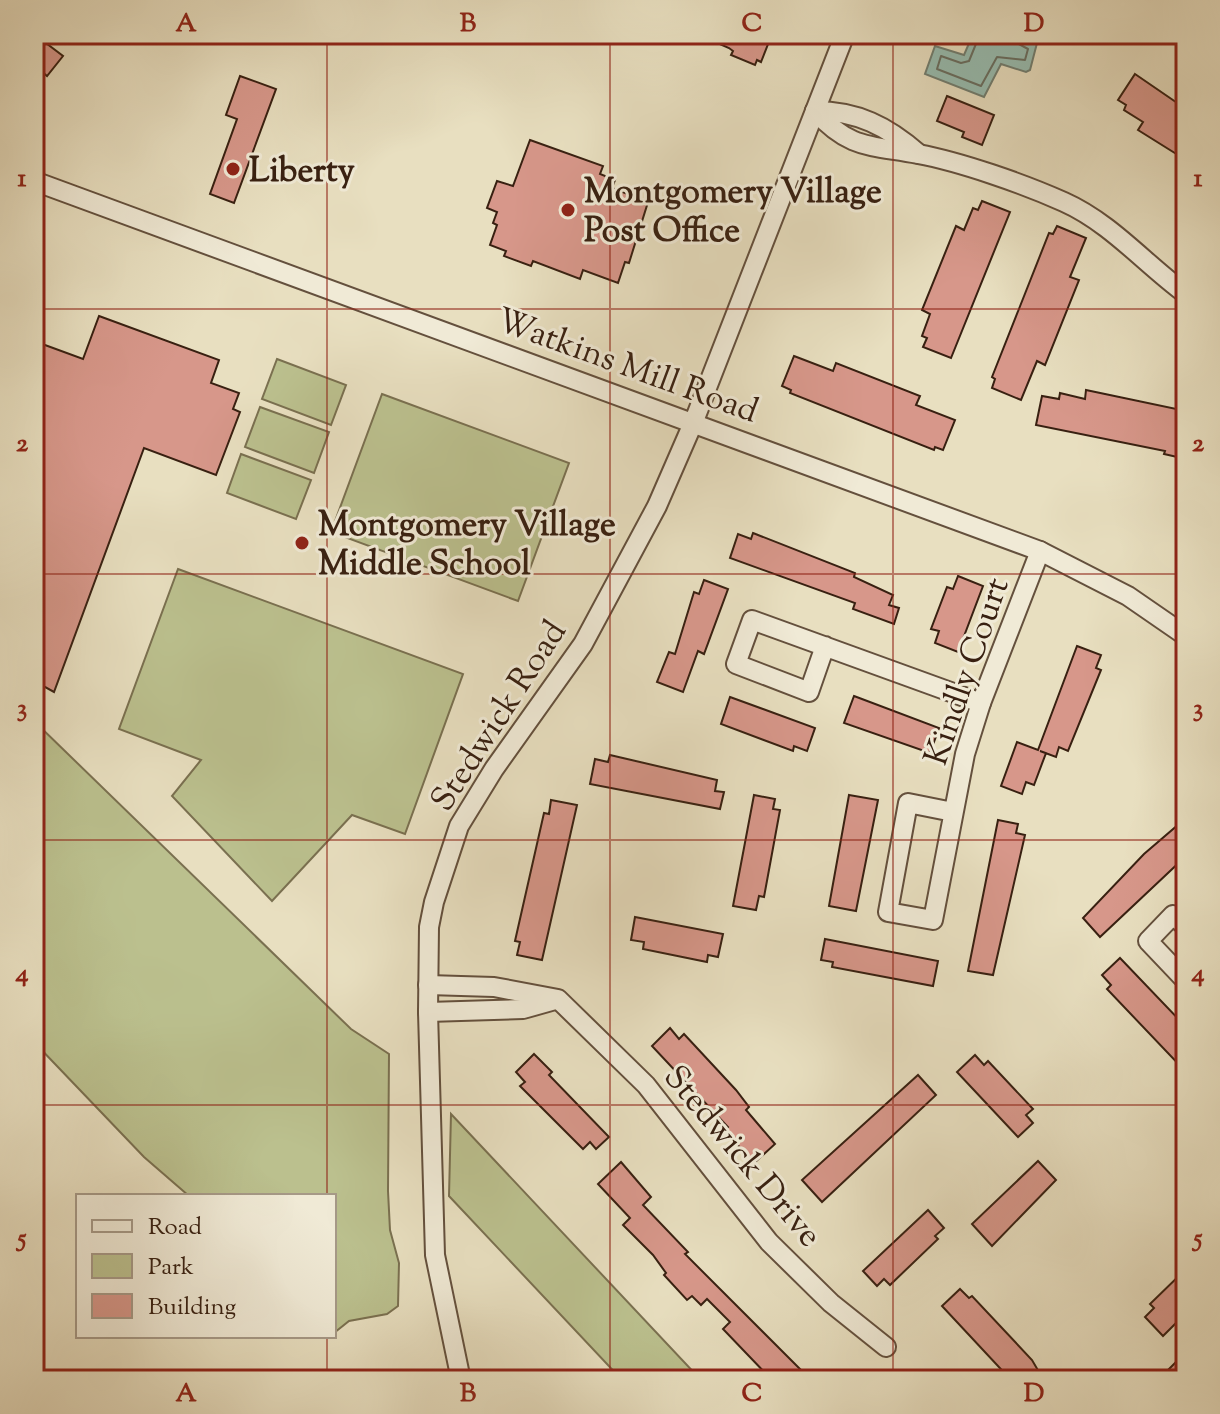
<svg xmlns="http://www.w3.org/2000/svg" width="1220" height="1414" font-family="'Sorts Mill Goudy',serif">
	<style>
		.green { fill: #bbc08e; stroke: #7a7050; stroke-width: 2 }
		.water { fill: #97bdb1; stroke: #717e71; stroke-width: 2 }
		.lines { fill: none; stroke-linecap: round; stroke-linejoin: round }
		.shore { stroke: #686e61; stroke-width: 2 }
		.building { fill: #d7978a; stroke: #382011; stroke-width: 2 }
		.minor-casing { stroke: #64503d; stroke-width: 22 }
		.minor { stroke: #f0ead6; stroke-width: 18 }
		.grid { fill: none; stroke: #8f2418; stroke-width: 2; stroke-opacity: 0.55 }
		.poi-dot { fill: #8f2418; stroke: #f0ead6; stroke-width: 3 }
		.labels { text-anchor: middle; stroke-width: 6; stroke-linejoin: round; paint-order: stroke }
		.poi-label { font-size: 34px; font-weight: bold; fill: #382011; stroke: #f0ead6; text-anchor: start }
		.street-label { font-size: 34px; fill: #382011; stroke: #f0ead6 }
		.neatline { fill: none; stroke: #8f2418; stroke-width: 3 }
		.grid-label { font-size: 26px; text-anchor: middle; font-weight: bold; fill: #8f2418 }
	</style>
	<rect width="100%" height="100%" fill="#e8dfc0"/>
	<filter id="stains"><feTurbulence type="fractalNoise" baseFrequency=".0025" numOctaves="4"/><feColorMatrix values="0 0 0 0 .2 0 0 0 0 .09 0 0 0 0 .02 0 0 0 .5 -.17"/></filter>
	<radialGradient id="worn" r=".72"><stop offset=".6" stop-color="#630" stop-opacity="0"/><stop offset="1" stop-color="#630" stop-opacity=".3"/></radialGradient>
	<g class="green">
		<path d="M277 359 346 385 331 425 262 399Z"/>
		<path d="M382 394 569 463 518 601 331 532Z"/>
		<path d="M260 407 329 432 314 473 245 447Z"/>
		<path d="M241 454 311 480 296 519 227 493Z"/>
		<path d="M178 569 463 674 405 834 352 815 272 901 172 796 201 760 119 729Z"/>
		<path d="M34 721 351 1029 389 1054 388 1191 390 1230 399 1263 398 1306 387 1314 349 1321 334 1333V1196H189L144 1157 34 1042Z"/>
		<path d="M451 1114 701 1380H622L449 1196Z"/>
	</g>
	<path class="water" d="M973 34H1014L1037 43 1030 70 1026 72 1001 64 984 97 925 74 935 46 964 55Z"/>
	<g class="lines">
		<path class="shore" d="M980 34 969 61 961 63 941 56 937 69 981 86 997 57 1025 60 1028 49 1017 43 1014 34"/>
	</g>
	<g class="building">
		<path d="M34 34 63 56 47 76 34 65Z"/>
		<path d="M697 34H772L761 62 757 60 755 65 731 55 733 51 729 48Z"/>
		<path d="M1135 74 1186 109V160L1138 130 1143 122 1124 110 1126 105 1118 100Z"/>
		<path d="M240 76 276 89 234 203 210 194 237 119 226 115Z"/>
		<path d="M947 96 994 115 982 145 962 137 964 132 937 121Z"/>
		<path d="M530 140 603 166 600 174 615 180 612 188 648 202 629 263 625 262 618 283 583 270 580 279 533 261 531 266 504 256 506 251 490 245 497 225 493 223 497 212 487 208 497 181 513 186Z"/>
		<path d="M982 201 1010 212 951 358 923 347 927 338 922 336 930 314 922 310 956 226 964 230 973 208 978 210Z"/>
		<path d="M1057 226 1086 238 1070 277 1079 280 1045 365 1037 361 1021 400 992 388 995 379 992 377 1049 233 1053 234Z"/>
		<path d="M99 316 219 360 211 383 239 393 233 409 240 412 216 475 144 448 54 692 34 681V341L83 359Z"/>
		<path d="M794 356 833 371 836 363 920 396 916 405 955 420 943 450 935 447 934 450 790 393 791 390 782 386Z"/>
		<path d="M1086 390 1186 411V459L1164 454 1165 451 1036 425 1042 396 1059 399 1060 393 1085 399Z"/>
		<path d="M753 533 855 573 854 577 893 595 889 605 899 608 894 624 853 609 855 603 730 558 738 534 751 539Z"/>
		<path d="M958 576 983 586 958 652 935 643 939 631 931 629 947 587 953 589Z"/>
		<path d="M704 580 728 589 704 654 698 651 683 692 657 682 669 652 675 654 694 592 699 594Z"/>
		<path d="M1077 646 1101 655 1096 668 1101 670 1068 751 1059 747 1056 757 1040 751 1046 753 1034 785 1026 782 1022 794 1001 786 1017 742 1038 750Z"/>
		<path d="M854 696 939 728 930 753 844 723Z"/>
		<path d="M730 697 815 728 807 751 794 746 793 751 721 724Z"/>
		<path d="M610 755 717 780 715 791 724 792 720 809 590 784 595 759 608 762Z"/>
		<path d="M754 795 775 799 773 809 780 810 764 897 759 896 756 910 733 906Z"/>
		<path d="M849 795 878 800 856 911 829 906Z"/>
		<path d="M551 800 577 805 542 960 517 955 520 942 515 941 544 813 549 814Z"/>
		<path d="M1186 818V856L1100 937 1083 918 1144 854Z"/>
		<path d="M998 820 1018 824 1016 833 1025 835 993 975 968 971Z"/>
		<path d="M635 917 723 934 718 957 708 955 707 962 643 949 644 942 631 940Z"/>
		<path d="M825 939 938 961 933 986 832 967 833 962 821 960Z"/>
		<path d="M1120 958 1186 1027V1072L1107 989 1111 985 1102 975Z"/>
		<path d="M670 1028 679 1039 684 1034 736 1090 749 1107 746 1110 775 1144 753 1164 726 1130 728 1127 652 1046Z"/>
		<path d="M534 1054 552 1072 549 1075 609 1137 596 1149 590 1142 583 1149 520 1086 525 1082 516 1072Z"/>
		<path d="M975 1055 984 1065 988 1061 1033 1109 1026 1115 1033 1123 1018 1137 957 1072Z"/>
		<path d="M918 1075 936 1095 822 1202 802 1180Z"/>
		<path d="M1038 1161 1056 1180 992 1246 972 1224Z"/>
		<path d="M621 1162 651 1197 643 1205 688 1252 685 1254 811 1380H779L773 1374 769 1377 723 1329 730 1322 707 1299 701 1305 692 1296 687 1300 664 1275 666 1273 653 1255 623 1225 630 1218 598 1184Z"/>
		<path d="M928 1210 944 1228 935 1236 938 1239 890 1285 884 1279 877 1286 863 1271Z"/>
		<path d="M1186 1269V1313L1163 1336 1145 1317 1154 1308 1150 1304Z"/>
		<path d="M960 1289 969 1298 972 1296 1032 1360 1039 1372 1030 1380H1011L942 1306Z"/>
		<path d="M1186 1352V1380H1158Z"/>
	</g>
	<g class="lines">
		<g class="minor-casing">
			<g id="minor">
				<path d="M815 111C850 150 871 145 918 154 961 162 1024 184 1064 202 1111 223 1145 264 1186 294"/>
				<path d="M815 111C857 111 887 126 919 154"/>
				<path d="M34 181 1040 551 1128 596 1186 636"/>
				<path d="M825 646 809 692 736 664 752 620 981 703"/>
				<path d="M953 812 908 803 888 912 933 920 965 754 981 703 1040 551"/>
				<path d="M1186 927 1173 915 1148 941 1186 981"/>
				<path d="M428 985 494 987 558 999 646 1085 769 1242 831 1303 886 1347"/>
				<path d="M428 1012 523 1009 555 1000"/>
				<path d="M461 1380 435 1255 428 1012 429 927 434 902 459 826 494 769 583 644 657 506 694 421 845 34"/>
			</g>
		</g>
		<use href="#minor" class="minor"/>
	</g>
	<path class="grid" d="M327 34V1196M610 34V1380M893 34V1380M34 309H1186M34 574H1186M34 840H1186M34 1105H1186M327 1336V1380"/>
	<g class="poi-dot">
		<circle cx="233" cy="169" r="8"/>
		<circle cx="568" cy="210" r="8"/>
		<circle cx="302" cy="543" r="8"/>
	</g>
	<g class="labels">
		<g class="poi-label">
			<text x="249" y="181">Liberty</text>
			<text x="584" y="202">Montgomery Village<tspan x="584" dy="39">Post Office</tspan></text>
			<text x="318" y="535">Montgomery Village<tspan x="318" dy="39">Middle School</tspan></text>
		</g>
		<g class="street-label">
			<text transform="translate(628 364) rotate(20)" y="12">Watkins Mill Road</text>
			<text transform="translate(965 671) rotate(-71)" y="12">Kindly Court</text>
			<text transform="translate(497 715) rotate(-57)" y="12">Stedwick Road</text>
			<text transform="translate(744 1155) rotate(50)" y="12">Stedwick Drive</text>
		</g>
	</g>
	<rect width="1220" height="1414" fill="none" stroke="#e8dfc0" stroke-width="88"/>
	<rect x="76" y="1194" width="260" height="144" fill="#f0ead6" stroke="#a69987" stroke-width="2"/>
	<rect x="92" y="1220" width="40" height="12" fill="#f0ead6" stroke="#a69987" stroke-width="2"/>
	<text x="148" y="1234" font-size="24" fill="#382011">Road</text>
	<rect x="92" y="1254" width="40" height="24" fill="#bbc08e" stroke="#a69987" stroke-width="2"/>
	<text x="148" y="1274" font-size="24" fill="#382011">Park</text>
	<rect x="92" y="1294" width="40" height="24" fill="#d7978a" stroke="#a69987" stroke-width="2"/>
	<text x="148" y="1314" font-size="24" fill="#382011">Building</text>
	<rect x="44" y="44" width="1132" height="1326" class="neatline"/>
	<g class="grid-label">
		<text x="186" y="31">A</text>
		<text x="468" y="31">B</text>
		<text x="752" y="31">C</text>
		<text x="1034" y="31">D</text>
		<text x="22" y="186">1</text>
		<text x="1198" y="186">1</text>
		<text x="22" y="451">2</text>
		<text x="1198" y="451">2</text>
		<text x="22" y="716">3</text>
		<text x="1198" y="716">3</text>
		<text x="22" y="981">4</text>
		<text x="1198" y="981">4</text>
		<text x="22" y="1246">5</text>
		<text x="1198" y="1246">5</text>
		<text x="186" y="1401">A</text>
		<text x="468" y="1401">B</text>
		<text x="752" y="1401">C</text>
		<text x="1034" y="1401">D</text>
	</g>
	<rect width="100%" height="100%" filter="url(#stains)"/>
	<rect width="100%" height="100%" fill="url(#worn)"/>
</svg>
